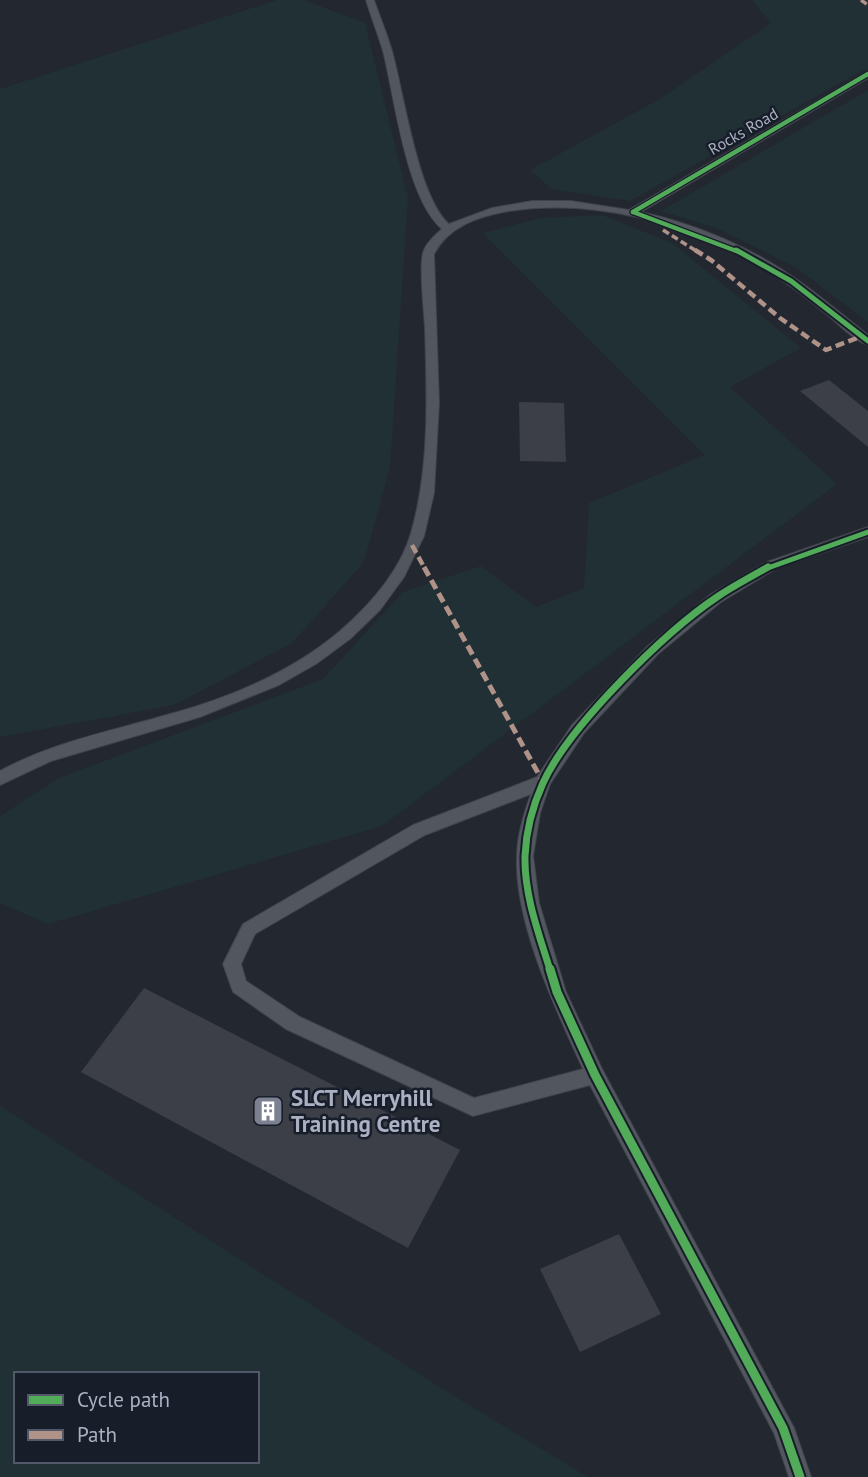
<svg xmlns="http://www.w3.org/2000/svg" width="868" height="1477" font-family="'PT Sans',sans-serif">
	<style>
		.green { fill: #203035; fill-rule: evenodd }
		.building { fill: #3c3f48 }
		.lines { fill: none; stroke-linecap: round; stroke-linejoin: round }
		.lane-casing { stroke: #3f4249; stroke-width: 2 }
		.lane { fill: #52565e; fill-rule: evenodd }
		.quiet-far2 { stroke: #af9288; stroke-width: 3.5; stroke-dasharray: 7 3.5; stroke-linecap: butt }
		.quiet-far1 { stroke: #af9288; stroke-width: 4.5; stroke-dasharray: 9 4.5; stroke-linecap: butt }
		.quiet { stroke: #af9288; stroke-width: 5; stroke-dasharray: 10 5; stroke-linecap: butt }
		.cycleway-far3-casing { stroke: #171d29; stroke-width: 7 }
		.cycleway-far2-casing { stroke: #171d29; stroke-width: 9 }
		.cycleway-far1-casing { stroke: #171d29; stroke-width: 11 }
		.cycleway-casing { stroke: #171d29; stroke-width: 13 }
		.cycleway-far3 { stroke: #51ab58; stroke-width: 4.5 }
		.cycleway-far2 { stroke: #51ab58; stroke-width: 5 }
		.cycleway-far1 { stroke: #51ab58; stroke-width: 7 }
		.cycleway { stroke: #51ab58; stroke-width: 9 }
		.labels { text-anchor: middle; stroke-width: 5; stroke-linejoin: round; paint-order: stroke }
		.far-street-label { font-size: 16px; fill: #abb1c3; stroke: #171d29 }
		.near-poi-label { font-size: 23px; font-weight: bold; fill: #abb1c3; stroke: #171d29; text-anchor: start }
	</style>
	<rect width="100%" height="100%" fill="#232730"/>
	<g class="green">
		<path d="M277 0H304L365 23 408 198 390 467 364 562 292 643 174 705 0 737V89Z"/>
		<path d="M752 0H868V70H863L630 201 552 189 530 170 660 99 771 23Z"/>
		<path d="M868 90V322L795 267 719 229 661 211Z"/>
		<path d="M602 215 672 243 801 348 730 387 837 484 382 826 48 924 0 903V816L59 778 323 679 403 592 481 566 536 607 584 588 589 503 705 455 483 233 541 218Z"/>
		<path d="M0 1106 449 1393 588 1477H0ZM16 1374H257V1461H16Z"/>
	</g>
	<g class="building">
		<path d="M829 380 868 411V447L800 391Z"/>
		<path d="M519 402 564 403 566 462 520 461Z"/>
		<path d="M144 988 460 1150 408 1248 81 1072Z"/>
		<path d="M619 1234 661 1314 580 1352 540 1269Z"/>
	</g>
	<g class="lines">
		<g class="lane-casing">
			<g id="lane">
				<path d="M366 0H374C380 17 387 34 392 51 404 94 418 197 449 224L492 208 532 201H571L629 210 868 71V78L641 212C696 224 753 248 799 281 823 298 845 317 868 335V345C853 340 838 323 825 313 805 296 783 280 760 266 687 223 594 198 509 211 479 216 449 226 434 254L439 403 434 493 424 536 404 577 380 610 350 639 316 664 279 685 200 717 51 761 0 785V771C53 742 112 731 170 714 230 698 293 671 340 631 370 605 400 571 411 533 430 467 427 396 425 328 424 310 419 268 423 253 425 244 435 235 442 229 406 198 395 99 383 51 378 34 371 17 366 0Z"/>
				<path d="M868 527V537L777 568 721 602 658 654 584 733 550 784 540 813 533 856 539 903 566 992 602 1069 794 1428 811 1477H789L774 1433 590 1085 473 1116 286 1029 233 992 223 964 243 924 413 825 537 777 572 725 648 646 711 594 767 562ZM531 794C524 813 517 835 517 856 514 922 556 1010 583 1069L474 1098 300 1017 246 981 241 964 255 934 425 835Z"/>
			</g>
		</g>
		<use href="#lane" class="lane"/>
		<g class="quiet-far2">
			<path d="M861 0 868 5"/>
			<path d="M663 230 698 252"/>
		</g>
		<g class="quiet-far1">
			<path d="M695 250 711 260 780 318 826 350 862 336"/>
			<path d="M412 545 425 569"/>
		</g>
		<path class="quiet" d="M424 567 543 782"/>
		<g class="cycleway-far3-casing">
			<g id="cycleway-far3">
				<path d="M633 212 868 74"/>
				<path d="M633 212 739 252"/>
			</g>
		</g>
		<g class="cycleway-far2-casing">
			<g id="cycleway-far2">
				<path d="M736 250 791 281 868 341"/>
				<path d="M765 569 868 532"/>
			</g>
		</g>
		<g class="cycleway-far1-casing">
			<path id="cycleway-far1" d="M550 970C539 934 524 895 525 856 526 832 533 805 543 783 569 726 665 632 717 597 733 586 751 577 768 567"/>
		</g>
		<g class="cycleway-casing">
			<path id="cycleway" d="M550 969 557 992 595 1075 783 1428 800 1477"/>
		</g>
		<use href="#cycleway-far3" class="cycleway-far3"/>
		<use href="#cycleway-far2" class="cycleway-far2"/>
		<use href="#cycleway-far1" class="cycleway-far1"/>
		<use href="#cycleway" class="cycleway"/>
	</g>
	<defs>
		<g id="building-square" transform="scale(1.575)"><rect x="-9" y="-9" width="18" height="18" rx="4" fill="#7b8190" stroke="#171d29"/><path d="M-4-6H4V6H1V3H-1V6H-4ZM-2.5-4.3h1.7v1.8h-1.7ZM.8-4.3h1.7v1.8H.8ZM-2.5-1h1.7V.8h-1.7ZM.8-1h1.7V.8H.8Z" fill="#fff"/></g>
	</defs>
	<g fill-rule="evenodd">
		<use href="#building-square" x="268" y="1111"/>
	</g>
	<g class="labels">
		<g class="far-street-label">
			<text transform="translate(743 131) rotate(-30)" y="6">Rocks Road</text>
		</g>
		<g class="near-poi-label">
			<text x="291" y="1106">SLCT Merryhill<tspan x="291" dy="26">Training Centre</tspan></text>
		</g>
	</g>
	<rect x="14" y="1372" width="245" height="91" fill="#171d29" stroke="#525867" stroke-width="2"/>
	<rect x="28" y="1395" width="35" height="10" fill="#51ab58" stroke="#525867" stroke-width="2"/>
	<text x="77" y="1407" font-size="21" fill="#abb1c3">Cycle path</text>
	<rect x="28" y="1430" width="35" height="10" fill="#af9288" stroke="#525867" stroke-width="2"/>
	<text x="77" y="1442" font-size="21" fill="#abb1c3">Path</text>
</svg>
